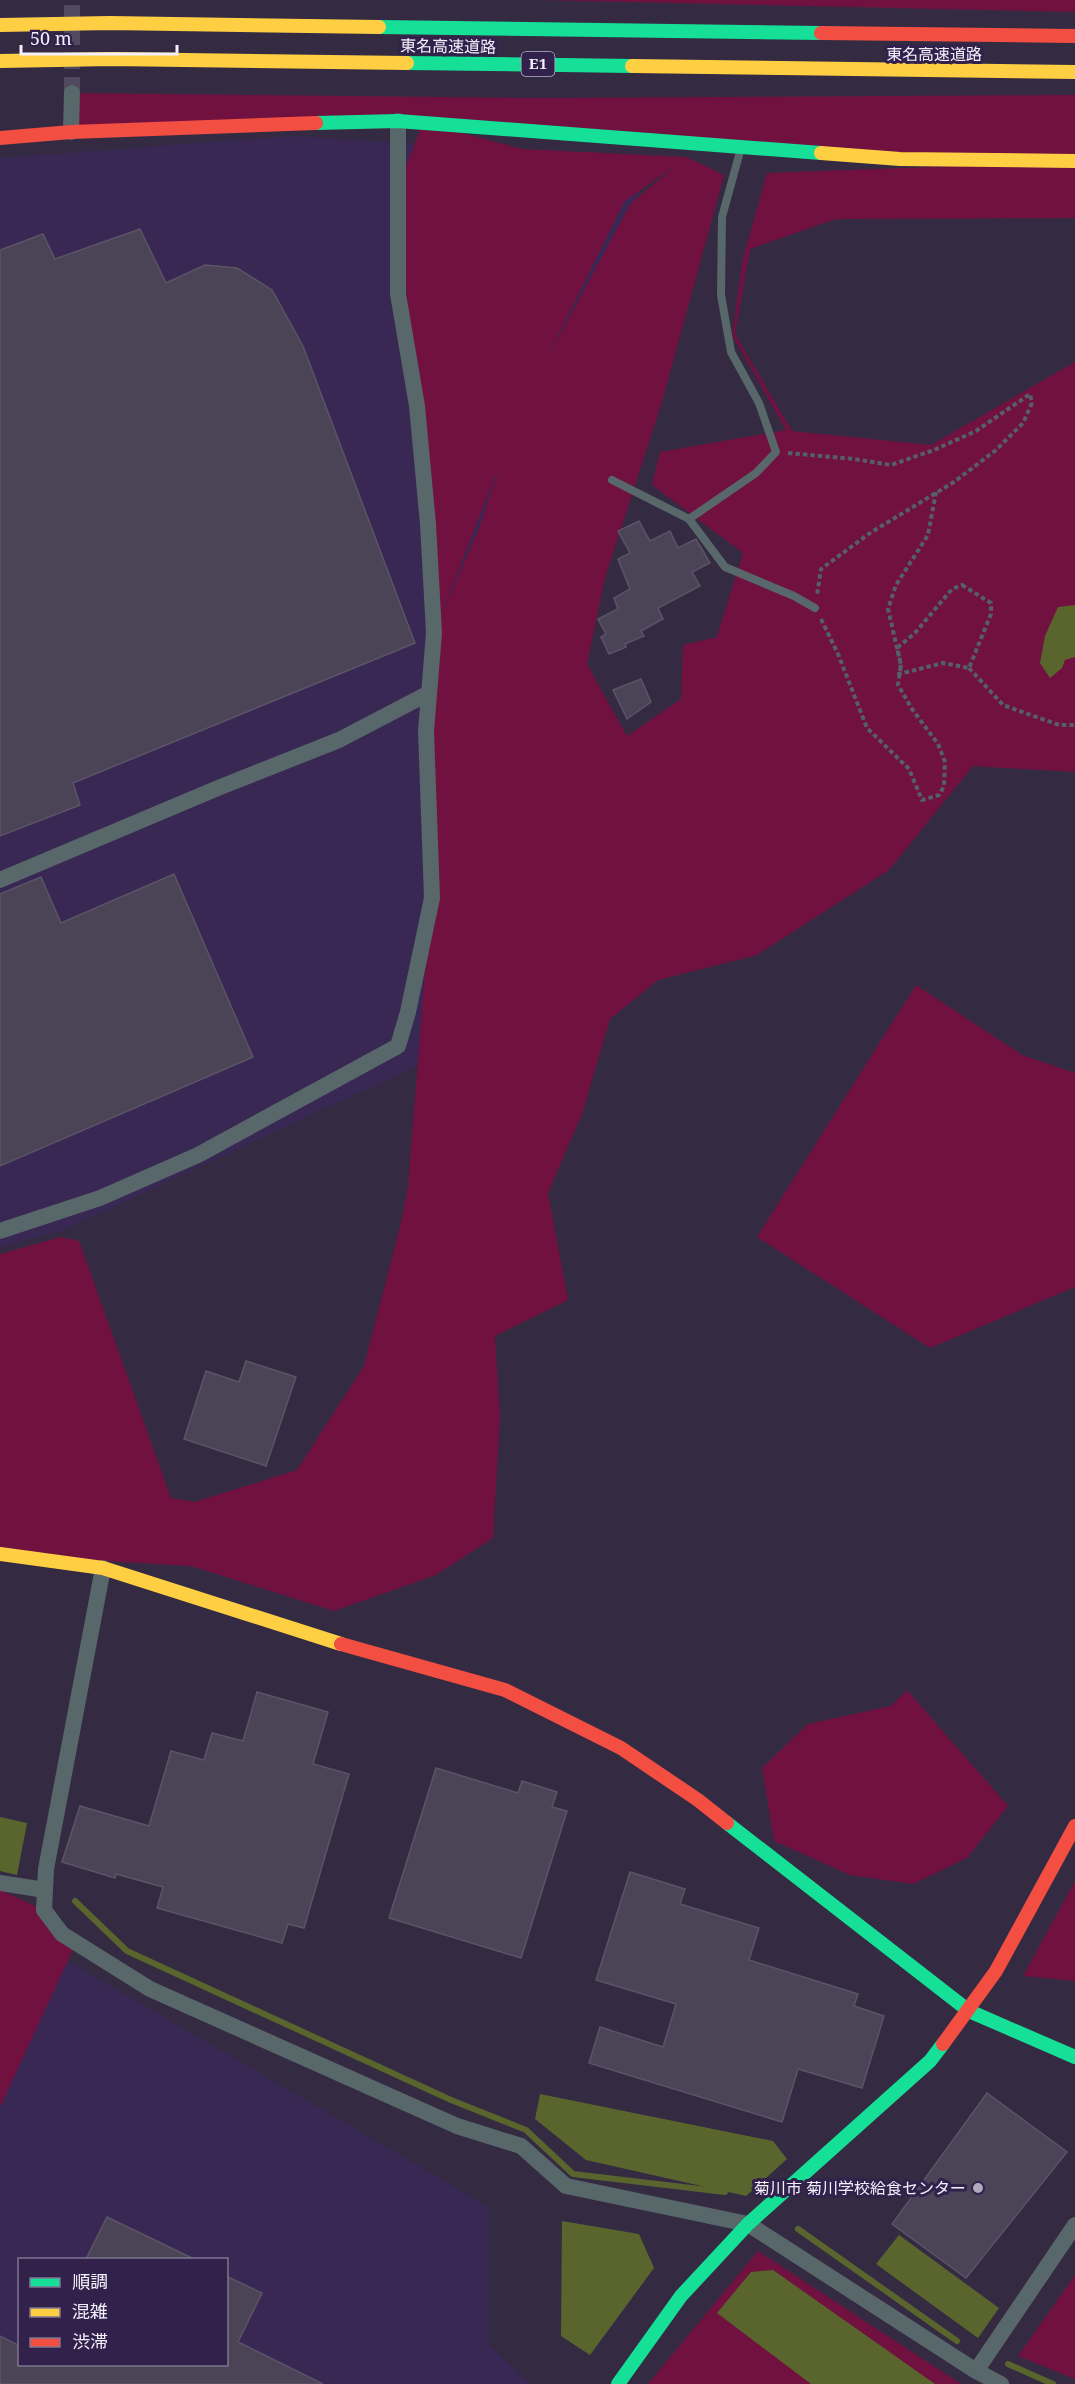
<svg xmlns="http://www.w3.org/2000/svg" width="1075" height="2384" font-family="'Noto Serif','Noto Sans JP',serif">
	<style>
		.built { fill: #382853; fill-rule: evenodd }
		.green { fill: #701140; fill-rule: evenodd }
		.water { fill: #5a652d }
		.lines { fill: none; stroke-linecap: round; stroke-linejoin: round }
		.stream { stroke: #5a652d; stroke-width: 6 }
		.building { fill: #4b4457; stroke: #5b5467; stroke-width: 1.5 }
		.street-tunnel { stroke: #51495e; stroke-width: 16; stroke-dasharray: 16 8; stroke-linecap: butt }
		.path { stroke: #565f64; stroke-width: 4; stroke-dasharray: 4.5 3; stroke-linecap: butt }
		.lane { stroke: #586769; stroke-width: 8 }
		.street { stroke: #586769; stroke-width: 16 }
		.fast { stroke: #16e098; stroke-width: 14 }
		.slow { stroke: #ffcf43; stroke-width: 14 }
		.jam { stroke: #f24e42; stroke-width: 14 }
		.poi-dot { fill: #b0abba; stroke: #32224b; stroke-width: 2 }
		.labels { text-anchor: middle; stroke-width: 6; stroke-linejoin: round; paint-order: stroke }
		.shield { fill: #32224b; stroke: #b9b2c6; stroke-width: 1.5 }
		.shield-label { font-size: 15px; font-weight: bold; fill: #f3f0fb }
		.street-label { font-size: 16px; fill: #f3f0fb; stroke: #32224b }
		.poi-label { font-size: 16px; fill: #f3f0fb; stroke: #32224b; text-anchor: end }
	</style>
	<rect width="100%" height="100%" fill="#342b42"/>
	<g class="built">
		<path d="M292 136 655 159 464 588 462 1045 64 1230 0 1247V158Z"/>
		<path d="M20 1933 487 2206 488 2344 530 2384H0V1935ZM20 2260H226V2364H20Z"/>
	</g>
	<g class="green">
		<path d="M543 0H1075V12Z"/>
		<path d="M72 93 531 98 1075 95V218L836 219 750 249 735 334 792 431 931 445 1075 362V772L973 766 889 870 757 955 658 980 610 1019 582 1114 548 1193 568 1300 495 1336 500 1417 493 1538 436 1575 334 1611 191 1566 0 1555V1254L61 1237 79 1241 171 1498 195 1502 297 1470 364 1366 400 1227 408 1187 433 870 434 633 398 186 421 128 71 132ZM447 129 1068 162 767 173 743 258 732 335 786 430 660 452 652 485 743 553 717 637 683 645 681 699 627 736 587 664 605 578 662 402 724 175 686 157 522 149ZM676 165 631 203 547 358 624 202ZM500 465 480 526 444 608V607Z"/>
		<path d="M916 985 1022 1055 1075 1073V1287L930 1348 757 1237Z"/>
		<path d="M907 1690 1008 1806 967 1858 913 1884 850 1875 774 1841 762 1768 808 1724 891 1706Z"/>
		<path d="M1075 1881V1981L1023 1976Z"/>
		<path d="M0 1890 44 1910 76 1943 0 2107Z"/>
		<path d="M758 2251 961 2384H648Z"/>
		<path d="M1075 2275V2379L1018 2356Z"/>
	</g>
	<g class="water">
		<path d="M1075 605V657L1065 660 1062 668 1050 678 1040 663 1045 636 1058 607Z"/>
		<path d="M0 1817 27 1823 17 1875 0 1871Z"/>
		<path d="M540 2094 773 2141 787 2159 746 2196 586 2160 535 2119Z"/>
		<path d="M562 2221 639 2234 654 2268 590 2355 561 2336Z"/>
		<path d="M899 2235 999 2308 978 2338 876 2264Z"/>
		<path d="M773 2270 935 2384H811L717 2313 751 2272Z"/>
	</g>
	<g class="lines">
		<g class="stream">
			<path d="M75 1901 127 1951 451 2100 526 2130 573 2174 725 2192"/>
			<path d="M798 2229 957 2341"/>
			<path d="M1008 2364 1053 2384"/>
		</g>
	</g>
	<g class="building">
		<path d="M140 229 166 283 205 265 237 268 272 290 303 346 415 643 73 783 80 805 0 836V250L43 234 55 259Z"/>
		<path d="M639 521 650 541 670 531 678 548 696 539 710 563 692 572 700 586 658 608 663 619 641 631 644 636 625 644 626 647 609 654 601 637 606 634 598 619 618 609 614 598 630 589 618 559 630 553 618 531Z"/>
		<path d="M641 679 651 702 627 719 613 690Z"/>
		<path d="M174 874 253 1057 0 1166V894L41 877 61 923Z"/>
		<path d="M246 1361 296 1377 266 1466 184 1439 206 1371 239 1382Z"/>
		<path d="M257 1692 328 1712 313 1764 349 1774 304 1928 288 1924 282 1943 157 1908 163 1887 116 1874 115 1878 62 1862 80 1806 149 1826 171 1751 204 1760 212 1733 243 1741Z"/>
		<path d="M436 1768 518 1793 522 1781 557 1792 552 1807 567 1811 521 1958 389 1918Z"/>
		<path d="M630 1872 685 1889 680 1904 759 1928 749 1960 858 1994 854 2006 884 2016 862 2088 798 2069 782 2122 589 2063 600 2027 663 2047 676 2004 596 1980Z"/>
		<path d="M987 2093 1067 2152 966 2278 892 2224Z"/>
		<path d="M107 2217 194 2259H86Z"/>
		<path d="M226 2276 262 2293 238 2342 323 2384H0V2336L20 2346V2364H226Z"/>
	</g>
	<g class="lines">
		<path class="street-tunnel" d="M72 93V0"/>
		<g class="path">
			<path d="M788 453 854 459 891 465 934 450 976 431 1030 394 1032 403 1023 423 996 450 954 482 870 533 821 569 817 595"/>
			<path d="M962 585 991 603V614L969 668 943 663 899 674 901 665 897 648 915 633 952 589Z"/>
			<path d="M821 619 838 654 867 728 909 769 922 800 939 795 944 786 945 762 938 744 912 709 898 685 901 665 888 609 896 585 928 535 936 492"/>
			<path d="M969 668 1003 705 1059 725H1075"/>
		</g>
		<g class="lane">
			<path d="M612 480 689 519 756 473 776 452 759 403 731 352 721 295 722 217 741 148"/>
			<path d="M689 519 725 567 794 596 815 608"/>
		</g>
		<g class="street">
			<path d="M71 132 72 93"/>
			<path d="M0 880 218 788 339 740 429 693"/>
			<path d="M0 1231 100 1198 198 1155 398 1046 408 1012 432 898 426 731 434 633 428 524 417 406 398 294V121"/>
			<path d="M103 1568 46 1869 44 1910 62 1934 150 1989 457 2126 521 2146 566 2186 748 2224 976 2371 1001 2384"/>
			<path d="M0 1883 45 1890"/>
			<path d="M976 2371 1075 2225"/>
		</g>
		<g class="fast">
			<path d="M379 27 821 33"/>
			<path d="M407 63 632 66"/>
			<path d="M316 123 398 121 821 153"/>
			<path d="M727 1823 969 2011 1075 2057"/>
			<path d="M618 2384 681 2296 748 2224 930 2061 943 2044"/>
		</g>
		<g class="slow">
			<path d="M0 25 110 23 379 27"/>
			<path d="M0 61 112 59 407 63"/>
			<path d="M632 66 1075 72"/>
			<path d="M821 153 900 159 1075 161"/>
			<path d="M0 1554 103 1568 341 1644"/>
		</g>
		<g class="jam">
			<path d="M821 33 1075 36"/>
			<path d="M0 138 71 132 316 123"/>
			<path d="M341 1644 505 1690 621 1748 698 1800 727 1823"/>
			<path d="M943 2044 996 1971 1075 1826"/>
		</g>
	</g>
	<circle class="poi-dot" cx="978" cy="2188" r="6"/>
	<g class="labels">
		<rect class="shield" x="521.5" y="52" width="33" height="24" rx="4.5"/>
		<g class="shield-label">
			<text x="538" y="69">E1</text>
		</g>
		<g class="street-label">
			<text transform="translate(448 46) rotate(1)" y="6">東名高速道路</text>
			<text x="934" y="60">東名高速道路</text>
		</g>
		<g class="poi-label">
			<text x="966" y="2194">菊川市 菊川学校給食センター</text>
		</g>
	</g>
	<rect x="18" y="2258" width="210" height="108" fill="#32224b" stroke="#7f7491" stroke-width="1.5"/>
	<rect x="30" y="2278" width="30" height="9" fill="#16e098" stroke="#7f7491" stroke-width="1.5"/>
	<text x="72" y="2288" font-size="18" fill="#f3f0fb">順調</text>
	<rect x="30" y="2308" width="30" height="9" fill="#ffcf43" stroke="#7f7491" stroke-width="1.5"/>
	<text x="72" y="2318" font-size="18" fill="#f3f0fb">混雑</text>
	<rect x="30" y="2338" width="30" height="9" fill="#f24e42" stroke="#7f7491" stroke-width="1.5"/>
	<text x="72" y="2348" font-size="18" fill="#f3f0fb">渋滞</text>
	<path d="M21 45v9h156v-9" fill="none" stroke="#f3f0fb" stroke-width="3"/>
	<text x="30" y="45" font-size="18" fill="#f3f0fb" stroke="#32224b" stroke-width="4.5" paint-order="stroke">50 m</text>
</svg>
